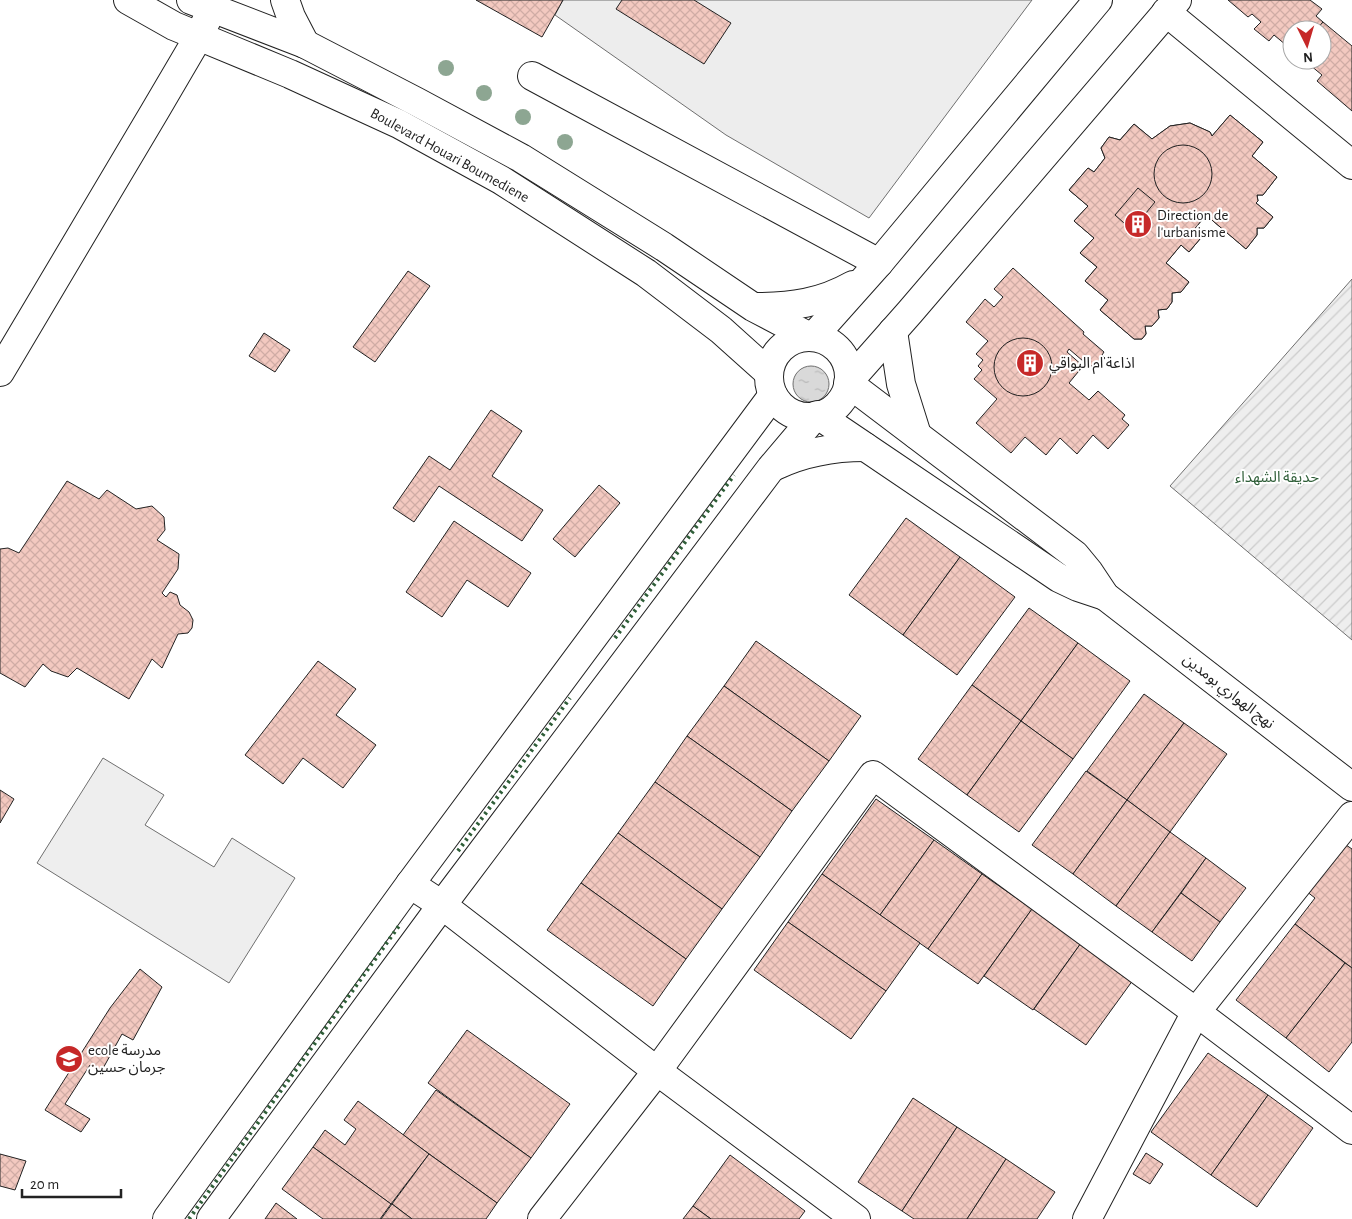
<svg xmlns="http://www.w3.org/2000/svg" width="1352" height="1219" font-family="'Alegreya Sans','Noto Sans Arabic',sans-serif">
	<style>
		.garden { fill: url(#garden-furrows); stroke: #6f6f6f }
		.pitch { fill: #eee; stroke: #6f6f6f }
		.parking { fill: #ededed; stroke: #6f6f6f }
		.water { fill: url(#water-ripples); stroke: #6f6f6f }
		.building { fill: url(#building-cross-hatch); stroke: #222; fill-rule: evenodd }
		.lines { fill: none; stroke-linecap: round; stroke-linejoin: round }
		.minor-casing { stroke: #222; stroke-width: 30 }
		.major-casing { stroke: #222; stroke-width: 30 }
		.minor { stroke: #fff; stroke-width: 28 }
		.major { stroke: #fff; stroke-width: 28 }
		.hedge { stroke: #2f5e38; stroke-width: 4; stroke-dasharray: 2.5 4; stroke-linecap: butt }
		.tree { fill: #8da692 }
		.labels { text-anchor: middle; stroke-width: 4; stroke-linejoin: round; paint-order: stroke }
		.street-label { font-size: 15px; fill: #222; stroke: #fff }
		.poi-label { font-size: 15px; fill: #222; stroke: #fff; text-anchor: start }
		.park-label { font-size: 15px; fill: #2f5e38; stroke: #fff }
	</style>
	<defs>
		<pattern id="garden-furrows" width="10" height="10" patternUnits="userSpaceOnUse" patternTransform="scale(1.25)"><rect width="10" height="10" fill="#eee"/><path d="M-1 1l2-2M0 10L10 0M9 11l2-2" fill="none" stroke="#ccc"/></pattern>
		<pattern id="water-ripples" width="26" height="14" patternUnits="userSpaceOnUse" patternTransform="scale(1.25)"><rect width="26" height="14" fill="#d9d9d9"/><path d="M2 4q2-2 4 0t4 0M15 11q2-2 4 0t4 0" fill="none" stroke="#bababa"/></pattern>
		<pattern id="building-cross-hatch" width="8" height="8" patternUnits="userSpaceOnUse" patternTransform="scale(1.25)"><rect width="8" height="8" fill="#f3c9c0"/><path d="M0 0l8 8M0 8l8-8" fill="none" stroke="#d0aca5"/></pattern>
	</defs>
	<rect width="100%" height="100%" fill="#fff"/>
	<path class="garden" d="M1352 279V640L1170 486Z"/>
	<path class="pitch" d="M103 758 164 795 145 825 214 867 232 838 295 878 229 983 37 863Z"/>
	<path class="parking" d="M563 0H1032L869 218 726 135 555 15Z"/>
	<circle class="water" cx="811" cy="384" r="18"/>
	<g class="building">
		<path d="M476 0H563L542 37Z"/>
		<path d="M622 0H694L731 23 704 64 616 9Z"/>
		<path d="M1228 0H1310L1322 9 1316 16 1323 22 1316 30H1292V50L1274 35 1269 41 1254 29 1261 22 1252 14 1248 17Z"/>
		<path d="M1323 22 1352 46V111L1317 81 1322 75 1304 60H1322V30H1316Z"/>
		<path d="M1230 115 1263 142 1252 156 1277 177 1263 195H1257L1258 201 1256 203 1273 217 1264 228H1257V235L1246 249 1206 215 1192 232 1200 239 1189 252 1181 245 1166 263 1189 282 1181 292 1172 293V302L1167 309 1158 310 1159 318 1152 326H1145L1146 334 1142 339H1134L1100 310 1108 300 1085 281 1097 267 1080 253 1094 238 1074 221 1088 206 1069 190 1088 168 1094 172 1105 158 1101 148 1109 137 1120 140 1134 124 1152 139 1170 126 1190 123 1210 132 1212 136ZM1138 188 1155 202 1132 230 1115 215Z"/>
		<path d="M1230 115 1263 142 1252 156 1277 177 1263 195H1257L1258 201 1256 203 1273 217 1264 228H1257V235L1246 249 1206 215 1192 232 1200 239 1189 252 1181 245 1166 263 1189 282 1181 292 1172 293V302L1167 309 1158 310 1159 318 1152 326H1145L1146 334 1142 339H1134L1100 310 1108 300 1085 281 1097 267 1080 253 1094 238 1074 221 1088 206 1069 190 1088 168 1094 172 1105 158 1101 148 1109 137 1120 140 1134 124 1152 139 1170 126 1190 123 1210 132 1212 136Z"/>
		<circle cx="1183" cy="174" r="29"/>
		<path d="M1138 188 1155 202 1132 230 1115 215Z"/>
		<path d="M1013 268 1084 332 1083 334 1104 352 1102 355 1105 358 1096 368 1093 365 1090 367 1069 349 1067 352 1083 366 1069 383 1089 400 1098 391 1125 415 1122 419 1129 425 1108 449 1093 435 1077 454 1060 438 1046 455 1025 437 1011 453 976 423 997 399 974 379 982 370 978 366 983 360 976 354 988 341 966 322 985 299 994 307 1003 297 994 289Z"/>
		<path d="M408 271 430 286 375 362 353 347Z"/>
		<path d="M264 333 290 350 275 372 249 356Z"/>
		<circle cx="1023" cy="367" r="29"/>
		<path d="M491 410 522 431 492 476 543 510 522 541 439 486 414 522 393 508 429 456 450 470Z"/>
		<path d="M67 481 99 499 107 490 136 509 152 506 164 517 165 530 157 540 179 554 178 569 162 593 166 597 170 592 177 595 180 605 189 612 193 620 192 628 188 633 178 634 162 668 152 659 129 699 77 668 68 677 51 671 43 664 25 687 0 673V549L8 548 19 553Z"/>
		<path d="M599 485 620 503 575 557 553 539Z"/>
		<path d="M906 518 960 557 903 635 849 595Z"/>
		<path d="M454 521 531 573 508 607 467 580 442 617 406 592Z"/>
		<path d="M960 557 1015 597 957 675 903 635Z"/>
		<path d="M1029 608 1078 643 1021 721 972 685Z"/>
		<path d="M756 641 861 716 829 761 724 686Z"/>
		<path d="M1078 643 1130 681 1073 759 1021 721Z"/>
		<path d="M318 661 356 689 336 715 376 745 343 788 303 758 283 784 245 755Z"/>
		<path d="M972 685 1021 721 967 795 918 759Z"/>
		<path d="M724 686 829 761 792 811 687 736Z"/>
		<path d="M1144 694 1184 723 1127 800 1087 771Z"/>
		<path d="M1021 721 1073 759 1019 832 967 795Z"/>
		<path d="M1184 723 1227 754 1170 832 1127 800Z"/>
		<path d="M687 736 792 811 760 857 655 782Z"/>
		<path d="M1086 771 1127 800 1073 874 1032 845Z"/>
		<path d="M655 782 760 857 722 909 618 833Z"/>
		<path d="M0 790 14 799 0 823Z"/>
		<path d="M876 799 934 840 880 915 822 874Z"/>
		<path d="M1127 800 1170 832 1116 906 1073 874Z"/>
		<path d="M1170 832 1206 858 1152 932 1116 906Z"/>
		<path d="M618 833 722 909 686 959 581 883Z"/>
		<path d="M934 840 982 874 928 949 880 915Z"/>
		<path d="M1343 843 1352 849V968L1295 924 1315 898 1306 891Z"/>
		<path d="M1206 858 1246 888 1220 922 1181 893Z"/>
		<path d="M822 874 920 943 886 991 788 922Z"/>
		<path d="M982 874 1032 909 978 984 928 949Z"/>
		<path d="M581 883 686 959 653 1006 547 930Z"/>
		<path d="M1181 893 1220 922 1192 961 1152 932Z"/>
		<path d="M1032 909 1081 943 1033 1010 984 976Z"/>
		<path d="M788 922 886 991 851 1039 754 970Z"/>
		<path d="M1295 924 1345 963 1286 1038 1236 1000Z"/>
		<path d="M1081 943 1133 980 1086 1045 1034 1009Z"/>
		<path d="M1345 963 1352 968V1042L1329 1072 1286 1038Z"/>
		<path d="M140 969 162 987 133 1040 122 1034 101 1072 90 1065 65 1104 90 1119 81 1132 45 1110 110 1008Z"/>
		<path d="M467 1030 570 1104 531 1158 428 1083Z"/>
		<path d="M1208 1053 1268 1095 1211 1175 1151 1132Z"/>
		<path d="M436 1090 531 1158 497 1203 403 1135Z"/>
		<path d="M1268 1095 1313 1128 1257 1207 1211 1175Z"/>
		<path d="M913 1098 957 1127 902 1211 858 1182Z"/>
		<path d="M358 1101 429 1154 391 1204 313 1147 325 1130 345 1145 356 1129 344 1120Z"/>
		<path d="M957 1127 1006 1159 967 1219H914L902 1211Z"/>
		<path d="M313 1147 391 1204 380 1219H323L282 1189Z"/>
		<path d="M1146 1153 1163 1164 1150 1184 1133 1174Z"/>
		<path d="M0 1154 26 1161 15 1190 0 1186Z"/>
		<path d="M429 1154 497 1203 486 1219H412L392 1204Z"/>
		<path d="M730 1155 805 1211 799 1219H711L693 1206Z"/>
		<path d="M1006 1159 1055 1192 1037 1219H967Z"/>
		<path d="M276 1203 297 1219H265Z"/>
		<path d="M392 1204 412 1219H381Z"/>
		<path d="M693 1206 711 1219H683Z"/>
	</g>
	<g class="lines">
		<g class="minor-casing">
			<g id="minor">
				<path d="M1166 12 1352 165"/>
				<path d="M532 76 879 263"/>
				<path d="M0 372 155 111 199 36 212 9"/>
				<path d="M410 884 442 905 657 1071 856 1219"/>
				<path d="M542 1219 657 1071 873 775 1196 1012 1352 1130"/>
				<path d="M1087 1219 1196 1012 1352 816"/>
			</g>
		</g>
		<g class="major-casing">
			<g id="major">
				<path d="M128 0 174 26 290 74 399 124 501 180 646 273 721 330 769 373"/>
				<path d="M191 0 305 44 417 102 521 158 664 247 753 307 810 337"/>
				<path d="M285 0 291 17 305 44"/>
				<path d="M755 307C792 307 821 303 853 285"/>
				<path d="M893 331 901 384 917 435"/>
				<path d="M813 337 879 263 1098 0"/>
				<circle cx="809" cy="377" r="40"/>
				<path d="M849 381 910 312 1177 0"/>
				<path d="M848 383 1075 555 1089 572 1105 596 1352 787"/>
				<path d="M818 415 1059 578 1078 587 1105 596"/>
				<path d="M775 466C804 452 832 447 865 447"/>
				<path d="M167 1219 410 884 773 395"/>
				<path d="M211 1219 442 905 771 468 815 416"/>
			</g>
		</g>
		<use href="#minor" class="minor"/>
		<use href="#major" class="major"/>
		<g class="hedge">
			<path d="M615 638 734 475"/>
			<path d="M458 851 570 698"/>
			<path d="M189 1219 401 923"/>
		</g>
	</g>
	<g class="tree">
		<circle cx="446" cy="68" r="8"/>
		<circle cx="484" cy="93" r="8"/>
		<circle cx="523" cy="117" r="8"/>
		<circle cx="565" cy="142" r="8"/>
	</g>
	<defs>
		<g id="building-disc" transform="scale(1.4375)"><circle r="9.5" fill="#c62828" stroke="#fff"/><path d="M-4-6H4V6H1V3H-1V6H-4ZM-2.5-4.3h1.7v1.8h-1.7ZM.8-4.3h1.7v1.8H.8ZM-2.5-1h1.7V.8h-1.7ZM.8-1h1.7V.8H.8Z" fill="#fff"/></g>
		<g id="school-disc" transform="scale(1.4375)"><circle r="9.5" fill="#c62828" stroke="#fff"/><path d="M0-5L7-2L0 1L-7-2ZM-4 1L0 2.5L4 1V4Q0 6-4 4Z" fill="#fff"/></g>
	</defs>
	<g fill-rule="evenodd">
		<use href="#building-disc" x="1138" y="224"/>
		<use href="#building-disc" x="1030" y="363"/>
		<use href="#school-disc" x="69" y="1059"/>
	</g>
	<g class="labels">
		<g class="street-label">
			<text transform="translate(450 155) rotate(29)" y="5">Boulevard Houari Boumediene</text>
			<text transform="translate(1229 691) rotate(38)" y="5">نهج الهواري بومدين</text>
		</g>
		<g class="poi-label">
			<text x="1157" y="220">Direction de<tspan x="1157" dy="17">l'urbanisme</tspan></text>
			<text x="1049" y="368">اذاعة ام البواقي</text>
			<text x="88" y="1055">ecole مدرسة<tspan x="88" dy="17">جرمان حسين</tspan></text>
		</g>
		<g class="park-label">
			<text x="1277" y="482">حديقة الشهداء</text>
		</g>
	</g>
	<g transform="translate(1307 45) rotate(175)"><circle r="24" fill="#ffffff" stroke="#a7a7a7"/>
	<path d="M0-4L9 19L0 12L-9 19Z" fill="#c62828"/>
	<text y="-8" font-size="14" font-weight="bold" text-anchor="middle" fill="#222222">N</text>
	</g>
	<path d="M22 1189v8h99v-8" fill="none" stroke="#222222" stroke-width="2.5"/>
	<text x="30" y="1189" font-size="15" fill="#222222" stroke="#ffffff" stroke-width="4" paint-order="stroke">20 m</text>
</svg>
